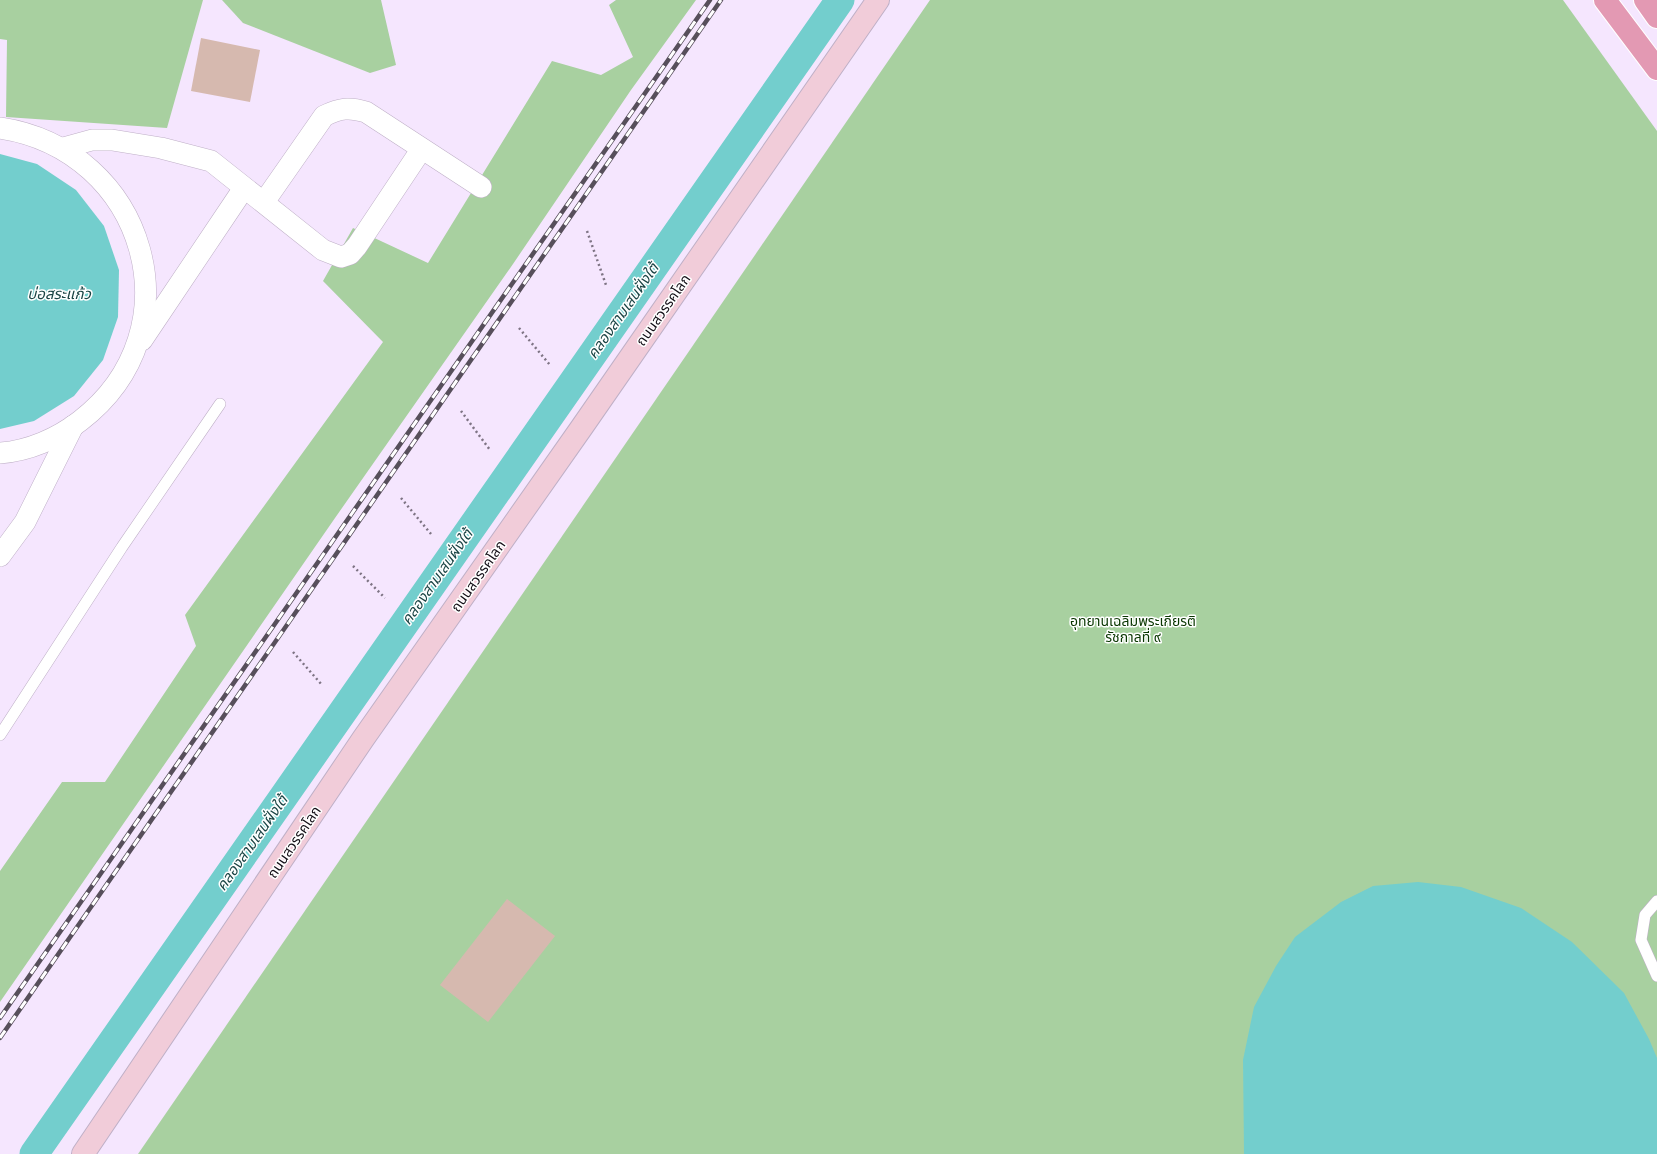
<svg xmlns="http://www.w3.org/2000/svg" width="1657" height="1154" font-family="Rubik,'Noto Sans Thai',sans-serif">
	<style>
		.green { fill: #a8d0a0 }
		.water { fill: #73cecd }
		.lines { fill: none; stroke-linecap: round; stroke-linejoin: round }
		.canal { stroke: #73cecd; stroke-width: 29 }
		.building { fill: #d6b9af }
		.lane-casing { stroke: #bfb0c7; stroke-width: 12 }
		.street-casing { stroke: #bfb0c7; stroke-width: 22 }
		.secondary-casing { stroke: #bfb0c7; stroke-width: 24 }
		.primary-casing { stroke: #fff; stroke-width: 24 }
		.path { stroke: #7e7484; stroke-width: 2.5; stroke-dasharray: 2 3; stroke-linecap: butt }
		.lane { stroke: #fff; stroke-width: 11 }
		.street { stroke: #fff; stroke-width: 21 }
		.secondary { stroke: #f1ccd9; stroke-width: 22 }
		.primary { stroke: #e399b3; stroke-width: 22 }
		.rail-casing { stroke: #574f5b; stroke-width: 4.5 }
		.rail { stroke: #fff; stroke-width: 3; stroke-dasharray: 9; stroke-linecap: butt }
		.labels { text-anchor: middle; stroke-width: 3; stroke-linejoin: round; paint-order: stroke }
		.street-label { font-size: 14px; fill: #130e16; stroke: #fff }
		.park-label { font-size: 14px; fill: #093601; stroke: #fff }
		.water-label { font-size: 15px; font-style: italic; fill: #1b4545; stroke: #fff }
	</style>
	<rect width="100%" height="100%" fill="#f5e6fe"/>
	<g class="green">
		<path d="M0 0H203L167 128 6 117 7 40 0 39Z"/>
		<path d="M222 0H381L396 65 370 73 243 23Z"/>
		<path d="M616 0H696L631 90 513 264 335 518 0 1002V871L62 782H105L196 646 185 615 383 342 323 281 353 228 428 263 552 61 601 75 633 57 609 5Z"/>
		<path d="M930 0H1563L1657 131V1154H138Z"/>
	</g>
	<g class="water">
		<path d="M0 154 37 164 76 190 104 226 119 270 118 317 103 360 74 396 34 421 0 429Z"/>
		<path d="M1418 882 1461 887 1521 908 1572 942 1624 993 1649 1039 1657 1058V1154H1244L1243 1060 1254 1007 1276 966 1295 937 1341 902 1373 886Z"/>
	</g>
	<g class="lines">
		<path class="canal" d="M34 1154 840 0"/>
	</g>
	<g class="building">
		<path d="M201 38 260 50 250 102 191 91Z"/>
		<path d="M507 899 555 936 488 1022 440 985Z"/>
	</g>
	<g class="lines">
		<g class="lane-casing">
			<g id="lane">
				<path d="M0 735 122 547 220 404"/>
				<path d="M1657 901 1645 915 1641 940 1657 976"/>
			</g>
		</g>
		<g class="street-casing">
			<g id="street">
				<path d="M0 128C146 150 199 330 80 421 58 438 29 451 0 453"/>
				<path d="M63 148 92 140H112L161 148 211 161 323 250 341 257 350 254 357 246 421 150"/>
				<path d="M264 202 324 116C340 108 349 107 366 112L481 187"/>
				<path d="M142 340 244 188"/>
				<path d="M0 556 25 522 73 426"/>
			</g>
		</g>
		<g class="secondary-casing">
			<path id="secondary" d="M83 1154 363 739 582 427 878 0"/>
		</g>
		<g class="primary-casing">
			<g id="primary">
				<path d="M1605 0 1657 69"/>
				<path d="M1645 0 1657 17"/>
			</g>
		</g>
		<g class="path">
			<path d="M587 231 606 285"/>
			<path d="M519 328 550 365"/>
			<path d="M461 411 490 450"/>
			<path d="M401 498 431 534"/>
			<path d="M353 566 385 598"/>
			<path d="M293 652 322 685"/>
		</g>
		<use href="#lane" class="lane"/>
		<use href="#street" class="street"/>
		<use href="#secondary" class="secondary"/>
		<use href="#primary" class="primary"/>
		<g class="rail-casing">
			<g id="rail">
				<path d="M0 1018 710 0"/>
				<path d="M0 1038 721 0"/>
			</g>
		</g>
		<use href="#rail" class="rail"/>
	</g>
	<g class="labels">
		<g class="street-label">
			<text transform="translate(663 310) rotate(-55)" y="5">ถนนสวรรคโลก</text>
			<text transform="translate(478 576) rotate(-55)" y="5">ถนนสวรรคโลก</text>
			<text transform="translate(294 842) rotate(-56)" y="5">ถนนสวรรคโลก</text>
		</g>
		<g class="park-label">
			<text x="1133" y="626">อุทยานเฉลิมพระเกียรติ<tspan x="1133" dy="16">รัชกาลที่ ๙</tspan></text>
		</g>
		<g class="water-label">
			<text x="59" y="299">บ่อสระแก้ว</text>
			<text transform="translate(623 311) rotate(-55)" y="5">คลองสามเสนฝั่งใต้</text>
			<text transform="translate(437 577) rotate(-55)" y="5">คลองสามเสนฝั่งใต้</text>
			<text transform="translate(252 843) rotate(-55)" y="5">คลองสามเสนฝั่งใต้</text>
		</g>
	</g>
</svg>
